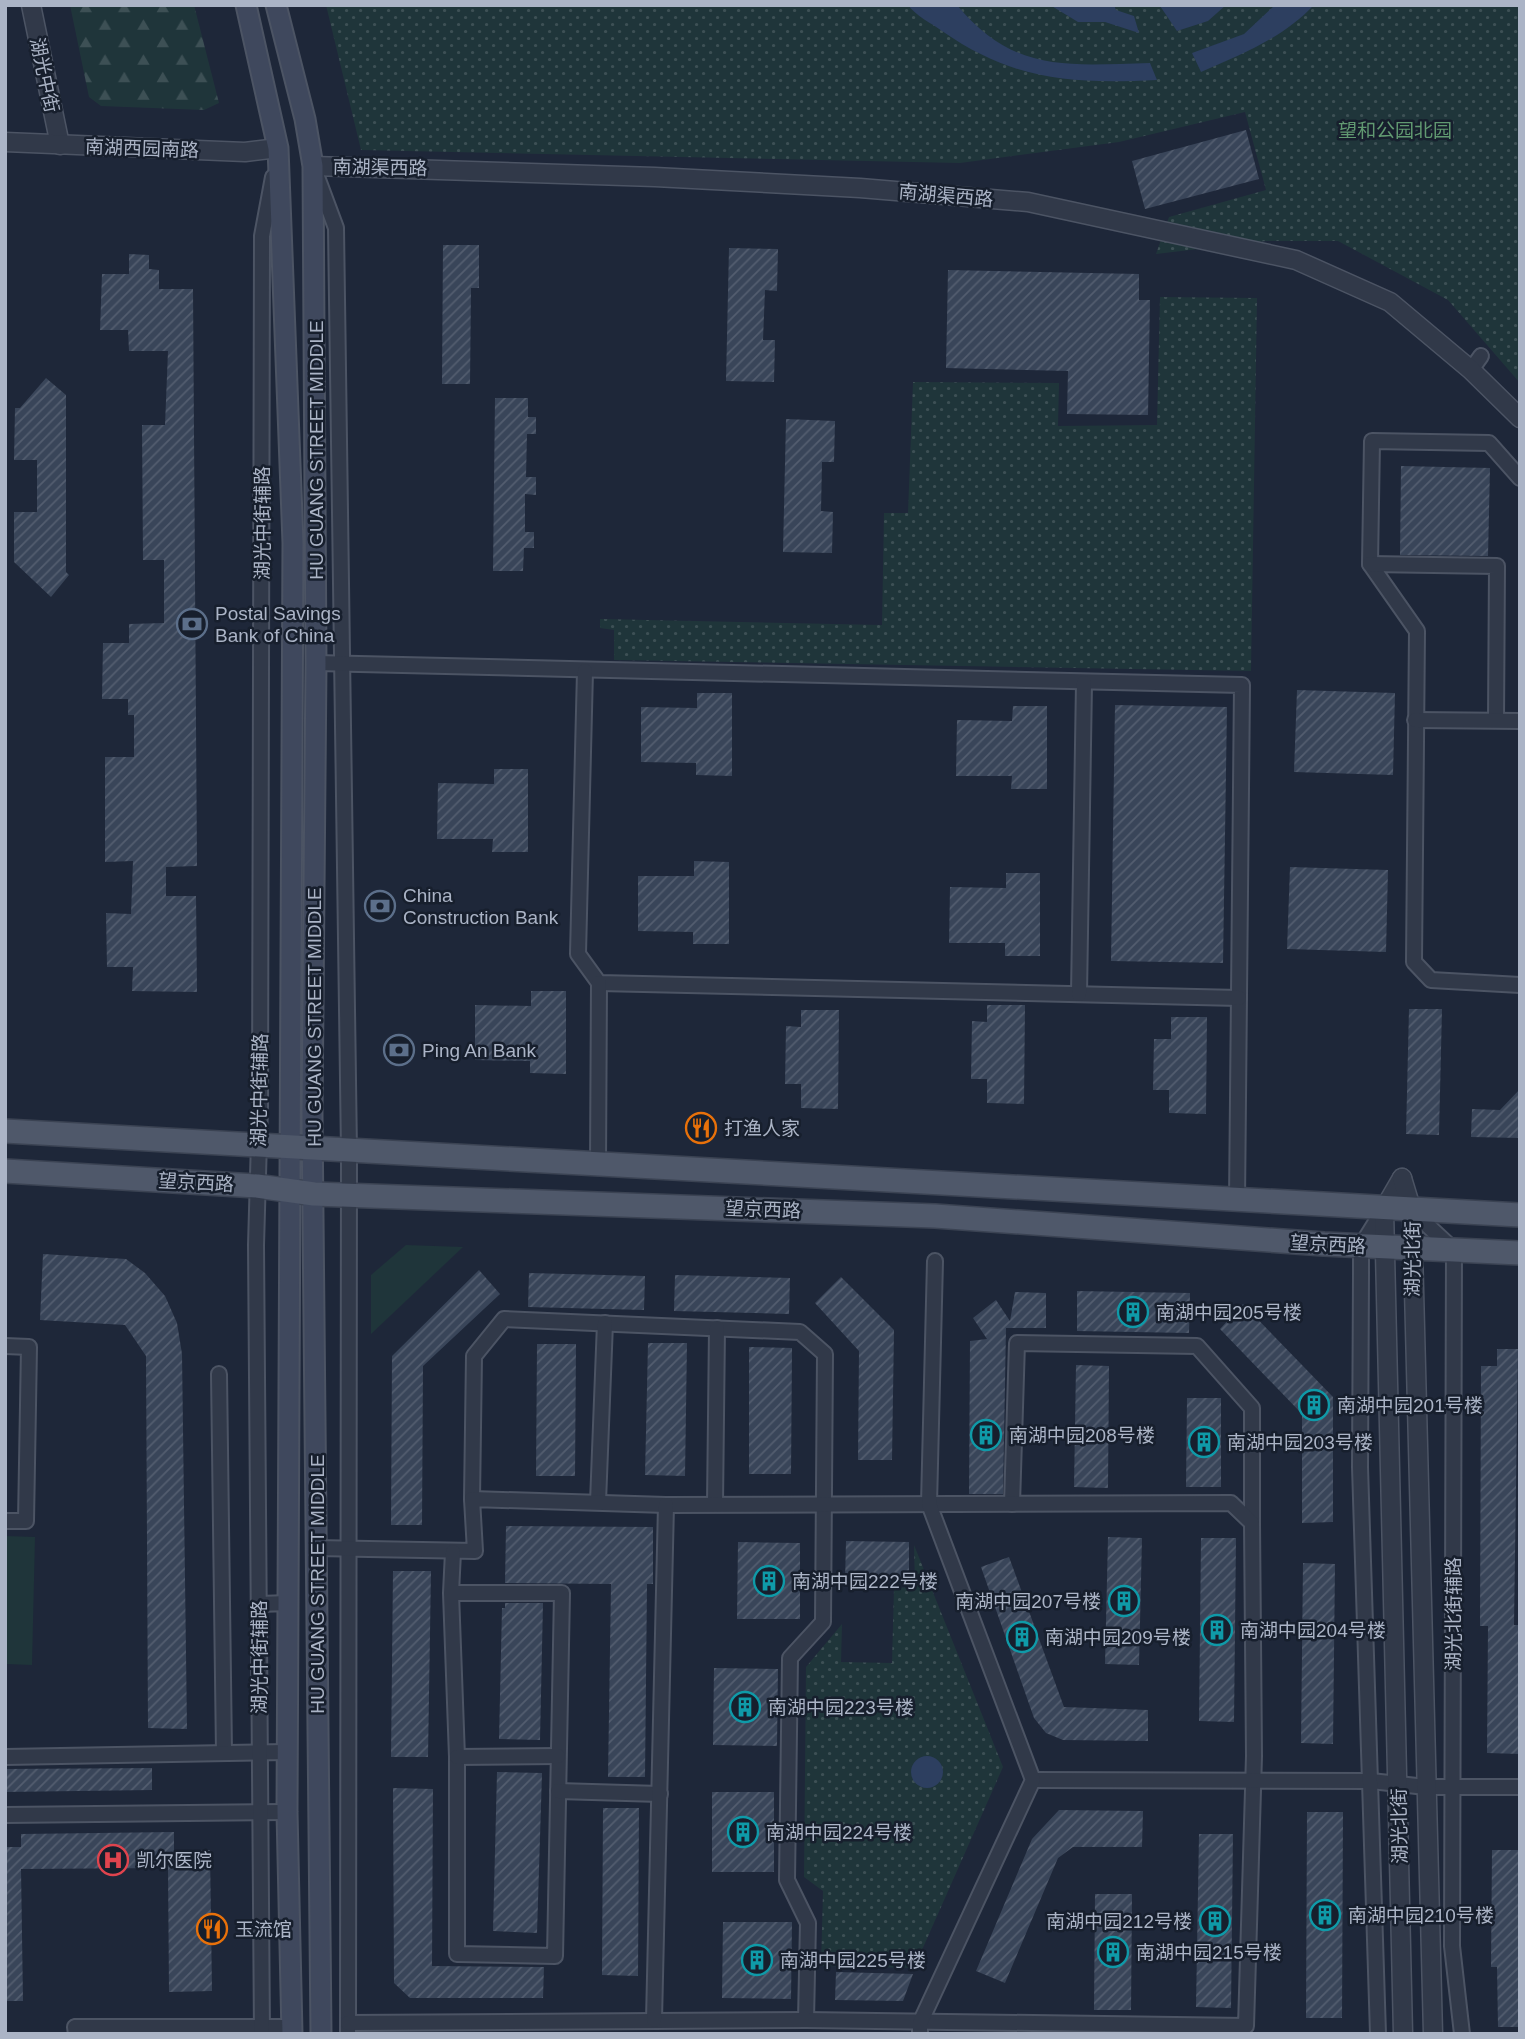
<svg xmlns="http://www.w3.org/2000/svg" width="1525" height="2039" font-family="Helvetica,'Noto Sans SC',sans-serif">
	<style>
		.grass { fill: #1f353a }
		.forest { fill: url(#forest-firs) }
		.park { fill: url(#park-dots) }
		.water { fill: #2d3f60 }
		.building { fill: url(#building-hatch) }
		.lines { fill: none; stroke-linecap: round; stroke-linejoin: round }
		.minor-casing { stroke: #4c5464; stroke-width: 18 }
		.tertiary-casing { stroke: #4c5464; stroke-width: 21 }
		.secondary-casing { stroke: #4c5464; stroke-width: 23 }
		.primary-casing { stroke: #3b4353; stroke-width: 26 }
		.minor { stroke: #313949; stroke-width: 14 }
		.tertiary { stroke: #313949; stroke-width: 18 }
		.secondary { stroke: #3f485d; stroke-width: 19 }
		.primary { stroke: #4f586a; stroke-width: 23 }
		.labels { text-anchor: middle; stroke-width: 5; stroke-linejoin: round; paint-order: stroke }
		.street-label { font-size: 19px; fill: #abb4c6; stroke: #171f2d }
		.park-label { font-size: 19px; fill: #619971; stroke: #171f2d }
		.poi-label { font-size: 19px; fill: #abb4c6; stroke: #171f2d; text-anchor: start }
	</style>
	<defs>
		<pattern id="forest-firs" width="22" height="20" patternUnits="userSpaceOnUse" patternTransform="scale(1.75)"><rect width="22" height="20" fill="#1f353a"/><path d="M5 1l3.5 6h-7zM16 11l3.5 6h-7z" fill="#3d5055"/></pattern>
		<pattern id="park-dots" width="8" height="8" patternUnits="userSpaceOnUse" patternTransform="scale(1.75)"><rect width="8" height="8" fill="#1f353a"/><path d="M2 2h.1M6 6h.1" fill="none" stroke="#3d5055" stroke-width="1.8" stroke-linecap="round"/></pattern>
		<pattern id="building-hatch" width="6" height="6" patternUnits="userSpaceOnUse" patternTransform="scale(1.75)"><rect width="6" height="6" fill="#394559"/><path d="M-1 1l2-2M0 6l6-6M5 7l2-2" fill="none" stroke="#535d6f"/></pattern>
	</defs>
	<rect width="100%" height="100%" fill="#1e2739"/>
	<g class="grass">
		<path d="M406 1245 463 1247 371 1334V1275Z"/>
		<path d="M5 1536 35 1537 32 1665 5 1664Z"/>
	</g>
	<path class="forest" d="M70 5H194L219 103 204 110 101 106 89 97Z"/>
	<g class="park">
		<path d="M326 5H1520V383L1448 300 1338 241H1266L1156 254 1169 217 1266 190 1245 112 1119 142 960 163 361 150Z"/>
		<path d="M1160 297 1257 298 1251 671 614 660V630L600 628V619L882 625 884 513H908L913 382 1059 383 1058 426 1157 425Z"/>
		<path d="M914 1545 1003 1767 914 1968 821 1966 823 1891 804 1877 806 1667 842 1624 841 1662 892 1663 894 1588 915 1587Z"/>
	</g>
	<g class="water">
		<path d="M908 5H957C1014 74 1069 65 1150 63L1157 80C1072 84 1014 81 942 31 931 23 916 16 908 5Z"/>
		<path d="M1050 5H1114L1116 10 1134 16 1139 33 1105 22H1078Z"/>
		<path d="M1226 5 1208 21 1177 31 1160 6Z"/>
		<path d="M1275 5H1314C1283 38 1242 54 1201 72L1192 53 1244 34Z"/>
		<circle cx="927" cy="1772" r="16"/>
	</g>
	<g class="building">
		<path d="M1246 130 1259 179 1145 209 1132 161Z"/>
		<path d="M443 245H479V288H471L470 384H442Z"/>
		<path d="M729 248 778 249 777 291 765 290 763 340H775L774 382 726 381Z"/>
		<path d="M129 254 149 255V269L159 270V289H193L197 866 166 867V896H196L197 992 132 991 133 967H107L106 913 131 914 133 861 105 862V757H134V715H128V699H102L103 643H129V624L164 623V560H143L142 425H165L168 351H129L128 330H100L102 274H129Z"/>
		<path d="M948 270 1139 274V300H1150L1148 415 1067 414 1068 371 946 368Z"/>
		<path d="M46 378 66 395V572L69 575 51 597 14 562V512H37V460H14L15 408H20Z"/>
		<path d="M495 398H528V417H536V434H527L526 477H536V495L525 494V532H534V548H524L523 571H493Z"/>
		<path d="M786 419 835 421 834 462H822L821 511 833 512 832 553 783 552Z"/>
		<path d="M1401 466 1490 468 1488 556 1400 555Z"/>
		<path d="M1297 690 1395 693 1393 775 1294 772Z"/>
		<path d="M697 693H732V776L696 775V763L641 762V707L697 708Z"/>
		<path d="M1115 705 1227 707 1223 963 1111 961Z"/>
		<path d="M1013 706H1047V789H1011L1012 776H956L957 720 1012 721Z"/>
		<path d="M494 769H528V852H492L493 839H437L438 783 494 784Z"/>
		<path d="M694 861 729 862V944H693V932L638 931V876H694Z"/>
		<path d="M1290 867 1388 870 1386 952 1287 949Z"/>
		<path d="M1006 873H1040V956H1005V943H949L950 887 1006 888Z"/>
		<path d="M531 991H566V1074L530 1073V1061L475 1060V1005L531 1006Z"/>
		<path d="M987 1005H1025L1024 1104 987 1103V1079H971L972 1021 987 1022Z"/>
		<path d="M1409 1009H1442L1439 1135 1406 1134Z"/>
		<path d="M801 1010H839L838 1109 801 1108V1084H785L786 1026 801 1027Z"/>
		<path d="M1171 1017H1207L1206 1114 1169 1113V1090H1153L1154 1039H1171Z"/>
		<path d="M1520 1089V1138L1471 1137 1472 1109 1500 1110Z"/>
		<path d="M43 1254 126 1259 145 1273 165 1296 177 1323 182 1354 187 1729 148 1728 146 1356 125 1325 40 1320Z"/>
		<path d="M479 1270 500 1294 423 1366 422 1525H391L392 1356Z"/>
		<path d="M529 1273 645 1276 644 1310 528 1307Z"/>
		<path d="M675 1275 790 1278 789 1314 674 1311Z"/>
		<path d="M841 1277 894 1330 892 1460H858L859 1351 815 1303Z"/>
		<path d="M1077 1291 1190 1293 1189 1333 1077 1331Z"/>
		<path d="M1015 1292 1046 1293V1328H1006L1003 1494H969L970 1341 987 1339 973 1318 996 1300 1010 1321Z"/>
		<path d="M1243 1304 1333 1397V1522L1302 1523V1414L1220 1329Z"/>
		<path d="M648 1343H687L685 1476 645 1475Z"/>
		<path d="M537 1344H576L575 1476H536Z"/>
		<path d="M749 1347 792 1348 791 1474H749Z"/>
		<path d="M1497 1349H1518L1514 1625H1520V1754L1487 1753 1488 1626H1480L1481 1366H1497Z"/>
		<path d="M1076 1365 1109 1366 1108 1488 1074 1487Z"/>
		<path d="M1187 1398H1221V1487H1186Z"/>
		<path d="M506 1526 653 1527V1584H647L645 1777H608L611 1584 505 1583Z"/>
		<path d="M1108 1537 1142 1538 1139 1665 1105 1664Z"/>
		<path d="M1201 1538H1236L1234 1722 1199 1721Z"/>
		<path d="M846 1541 909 1542V1581H845Z"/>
		<path d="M738 1542 800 1543V1619H737Z"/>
		<path d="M1009 1557 1064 1707 1148 1710V1741L1063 1740 1046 1733 1034 1718 981 1567Z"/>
		<path d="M1303 1563 1335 1564 1333 1744 1301 1743Z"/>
		<path d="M393 1571H431L428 1757H391Z"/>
		<path d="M505 1603H543L540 1740 499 1739 502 1608H505Z"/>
		<path d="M714 1668 778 1669 777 1746 713 1745Z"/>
		<path d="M152 1768V1790L5 1792V1769Z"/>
		<path d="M497 1772 542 1773 537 1933 493 1931Z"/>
		<path d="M393 1788 433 1789 432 1966 544 1967 543 1998H410L394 1983Z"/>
		<rect x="712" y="1792" width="62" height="80"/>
		<path d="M603 1808H639L638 1976 602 1975Z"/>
		<path d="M1059 1810 1143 1811 1142 1847H1073L1058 1858 1005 1983 976 1971 1032 1839Z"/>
		<path d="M1307 1812H1343L1342 2018H1306Z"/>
		<path d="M174 1832V1851L210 1850 212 1991 169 1992 168 1868 21 1869 23 2001H5V1847H21V1834Z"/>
		<path d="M1199 1834H1233L1231 2008 1196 2007Z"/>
		<path d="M1492 1850H1520V2027H1498L1497 1967H1491Z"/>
		<path d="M1095 1894H1132L1131 2010H1094Z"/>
		<path d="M723 1922H792L791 1999 722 1998Z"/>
		<path d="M836 1972 913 1974 903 2001 835 2000Z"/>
	</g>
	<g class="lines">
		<g class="minor-casing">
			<g id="minor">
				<path d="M317 177 336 228 349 1151 348 2034"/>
				<path d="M1471 370 1481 356"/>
				<path d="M1520 478 1489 443 1372 441 1370 564 1417 631 1414 962 1431 980 1520 985"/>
				<path d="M1370 564 1497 566 1496 720"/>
				<path d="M316 663 1242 685 1237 1201"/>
				<path d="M585 671 578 954 599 983 1239 998"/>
				<path d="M1415 720 1520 721"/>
				<path d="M1079 994 1084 683"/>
				<path d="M598 1166 599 983"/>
				<path d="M1412 1211 1454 1250 1452 1946 1462 2034"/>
				<path d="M5 1346 29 1347 26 1521H5"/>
				<path d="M219 1374 224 1753"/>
				<path d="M472 1499 474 1356 504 1319 800 1332 825 1354 823 1622 790 1658 787 1880 808 1923 806 2020"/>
				<path d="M598 1502 605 1323"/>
				<path d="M715 1504 717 1328"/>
				<path d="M1012 1504 1017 1343 1197 1346 1252 1408V1523"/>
				<path d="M316 1548 475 1551 472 1499 666 1505 1231 1503 1252 1523 1254 1756 1246 2026 806 2020 348 2023"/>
				<path d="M451 1593H562L555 1956 457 1954V1757L451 1593 453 1552"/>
				<path d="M259 1604 289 1603"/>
				<path d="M5 1757 288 1752"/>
				<path d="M457 1757 558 1756"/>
				<path d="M1033 1780 1371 1781 1426 1787H1520"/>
				<path d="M558 1791 660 1794"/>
				<path d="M5 1815 287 1812"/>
				<path d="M654 2020 666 1505"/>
				<path d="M76 2034 75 2027H292"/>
				<path d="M262 2034 256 1245 260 1106 262 236 273 177"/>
				<path d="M920 2034V2023L1033 1780 929 1504 935 1261"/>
				<path d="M1378 2034 1360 1467 1361 1274V1246L1384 1209"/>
			</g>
		</g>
		<g class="tertiary-casing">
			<g id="tertiary">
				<path d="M31 5 60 145"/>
				<path d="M5 142 245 152 278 148"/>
				<path d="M313 166 655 177 860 188 1028 202 1296 260 1390 302 1471 370 1520 418"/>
				<path d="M1402 1178 1384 1209 1403 2034"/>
				<path d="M1402 1178 1412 1211 1433 2034"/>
			</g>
		</g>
		<g class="secondary-casing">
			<g id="secondary">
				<path d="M246 5 278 148 293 543 287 1812 292 2034"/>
				<path d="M276 5 305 119 313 166 316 663 312 1115 321 2034"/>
			</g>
		</g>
		<g class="primary-casing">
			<g id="primary">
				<path d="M5 1131 1520 1215"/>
				<path d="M5 1171 257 1186 314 1194 935 1216 1324 1244 1520 1253"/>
			</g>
		</g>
		<use href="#minor" class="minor"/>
		<use href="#tertiary" class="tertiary"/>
		<use href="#secondary" class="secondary"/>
		<use href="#primary" class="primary"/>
	</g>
	<defs>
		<g id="bank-ring" transform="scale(1.575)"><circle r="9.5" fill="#171f2d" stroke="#5c6f8a" stroke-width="1.5"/><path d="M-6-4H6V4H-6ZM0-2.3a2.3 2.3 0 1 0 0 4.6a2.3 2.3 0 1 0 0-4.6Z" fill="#5c6f8a"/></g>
		<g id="restaurant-ring" transform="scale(1.575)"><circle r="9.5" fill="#171f2d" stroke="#e8710a" stroke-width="1.5"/><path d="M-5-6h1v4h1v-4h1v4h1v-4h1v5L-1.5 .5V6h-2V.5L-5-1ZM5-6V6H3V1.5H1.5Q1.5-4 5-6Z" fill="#e8710a"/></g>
		<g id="building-ring" transform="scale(1.575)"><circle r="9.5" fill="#171f2d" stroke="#0f9aa8" stroke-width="1.5"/><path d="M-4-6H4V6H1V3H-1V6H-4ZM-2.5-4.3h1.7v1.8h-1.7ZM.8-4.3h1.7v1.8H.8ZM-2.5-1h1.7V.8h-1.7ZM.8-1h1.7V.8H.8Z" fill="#0f9aa8"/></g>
		<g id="hospital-ring" transform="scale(1.575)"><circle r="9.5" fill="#171f2d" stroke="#e0444e" stroke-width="1.5"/><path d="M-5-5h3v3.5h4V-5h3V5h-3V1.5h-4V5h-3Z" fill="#e0444e"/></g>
	</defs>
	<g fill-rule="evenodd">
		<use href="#bank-ring" x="192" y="624"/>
		<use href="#bank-ring" x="380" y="906"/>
		<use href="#bank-ring" x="399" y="1050"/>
		<use href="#restaurant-ring" x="701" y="1128"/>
		<use href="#building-ring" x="1133" y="1312"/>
		<use href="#building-ring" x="1314" y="1405"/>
		<use href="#building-ring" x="986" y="1435"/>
		<use href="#building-ring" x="1204" y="1442"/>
		<use href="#building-ring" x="769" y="1581"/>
		<use href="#building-ring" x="1124" y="1601"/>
		<use href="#building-ring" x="1217" y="1630"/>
		<use href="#building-ring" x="1022" y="1637"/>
		<use href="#building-ring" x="745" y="1707"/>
		<use href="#building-ring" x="743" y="1832"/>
		<use href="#hospital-ring" x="113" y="1860"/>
		<use href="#building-ring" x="1325" y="1915"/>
		<use href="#building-ring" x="1215" y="1921"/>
		<use href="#restaurant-ring" x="212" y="1929"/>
		<use href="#building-ring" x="1113" y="1952"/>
		<use href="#building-ring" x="757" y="1960"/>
	</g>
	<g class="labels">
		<g class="street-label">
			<text transform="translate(45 75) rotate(78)" y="7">湖光中街</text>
			<text transform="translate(142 148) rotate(2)" y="7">南湖西园南路</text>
			<text transform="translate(380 167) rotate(1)" y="7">南湖渠西路</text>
			<text transform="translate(946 195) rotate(5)" y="7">南湖渠西路</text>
			<text transform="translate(316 450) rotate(-90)" y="7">HU GUANG STREET MIDDLE</text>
			<text transform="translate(262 523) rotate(-90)" y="7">湖光中街辅路</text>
			<text transform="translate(314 1017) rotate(-90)" y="7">HU GUANG STREET MIDDLE</text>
			<text transform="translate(259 1090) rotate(-89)" y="7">湖光中街辅路</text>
			<text transform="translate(196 1182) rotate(3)" y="7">望京西路</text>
			<text transform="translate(763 1209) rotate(2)" y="7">望京西路</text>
			<text transform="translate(1328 1244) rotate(3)" y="7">望京西路</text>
			<text transform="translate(1412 1259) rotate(-90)" y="7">湖光北街</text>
			<text transform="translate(317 1584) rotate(-90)" y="7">HU GUANG STREET MIDDLE</text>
			<text transform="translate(1453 1614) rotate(-90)" y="7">湖光北街辅路</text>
			<text transform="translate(259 1657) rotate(-90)" y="7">湖光中街辅路</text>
			<text transform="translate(1399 1826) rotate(-91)" y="7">湖光北街</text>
		</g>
		<g class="park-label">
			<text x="1395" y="137">望和公园北园</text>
		</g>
		<g class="poi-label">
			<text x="215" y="620">Postal Savings<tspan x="215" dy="22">Bank of China</tspan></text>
			<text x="403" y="902">China<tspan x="403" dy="22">Construction Bank</tspan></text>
			<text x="422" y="1057">Ping An Bank</text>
			<text x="724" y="1135">打渔人家</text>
			<text x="1156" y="1319">南湖中园205号楼</text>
			<text x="1337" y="1412">南湖中园201号楼</text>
			<text x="1009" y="1442">南湖中园208号楼</text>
			<text x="1227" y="1449">南湖中园203号楼</text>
			<text x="792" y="1588">南湖中园222号楼</text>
			<text x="1101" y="1608" text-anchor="end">南湖中园207号楼</text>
			<text x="1240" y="1637">南湖中园204号楼</text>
			<text x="1045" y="1644">南湖中园209号楼</text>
			<text x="768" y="1714">南湖中园223号楼</text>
			<text x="766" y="1839">南湖中园224号楼</text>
			<text x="136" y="1867">凯尔医院</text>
			<text x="1348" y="1922">南湖中园210号楼</text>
			<text x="1192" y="1928" text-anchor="end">南湖中园212号楼</text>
			<text x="235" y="1936">玉流馆</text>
			<text x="1136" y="1959">南湖中园215号楼</text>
			<text x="780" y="1967">南湖中园225号楼</text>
		</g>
	</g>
	<rect width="1525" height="2039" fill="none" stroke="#abb4c6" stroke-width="14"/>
</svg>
